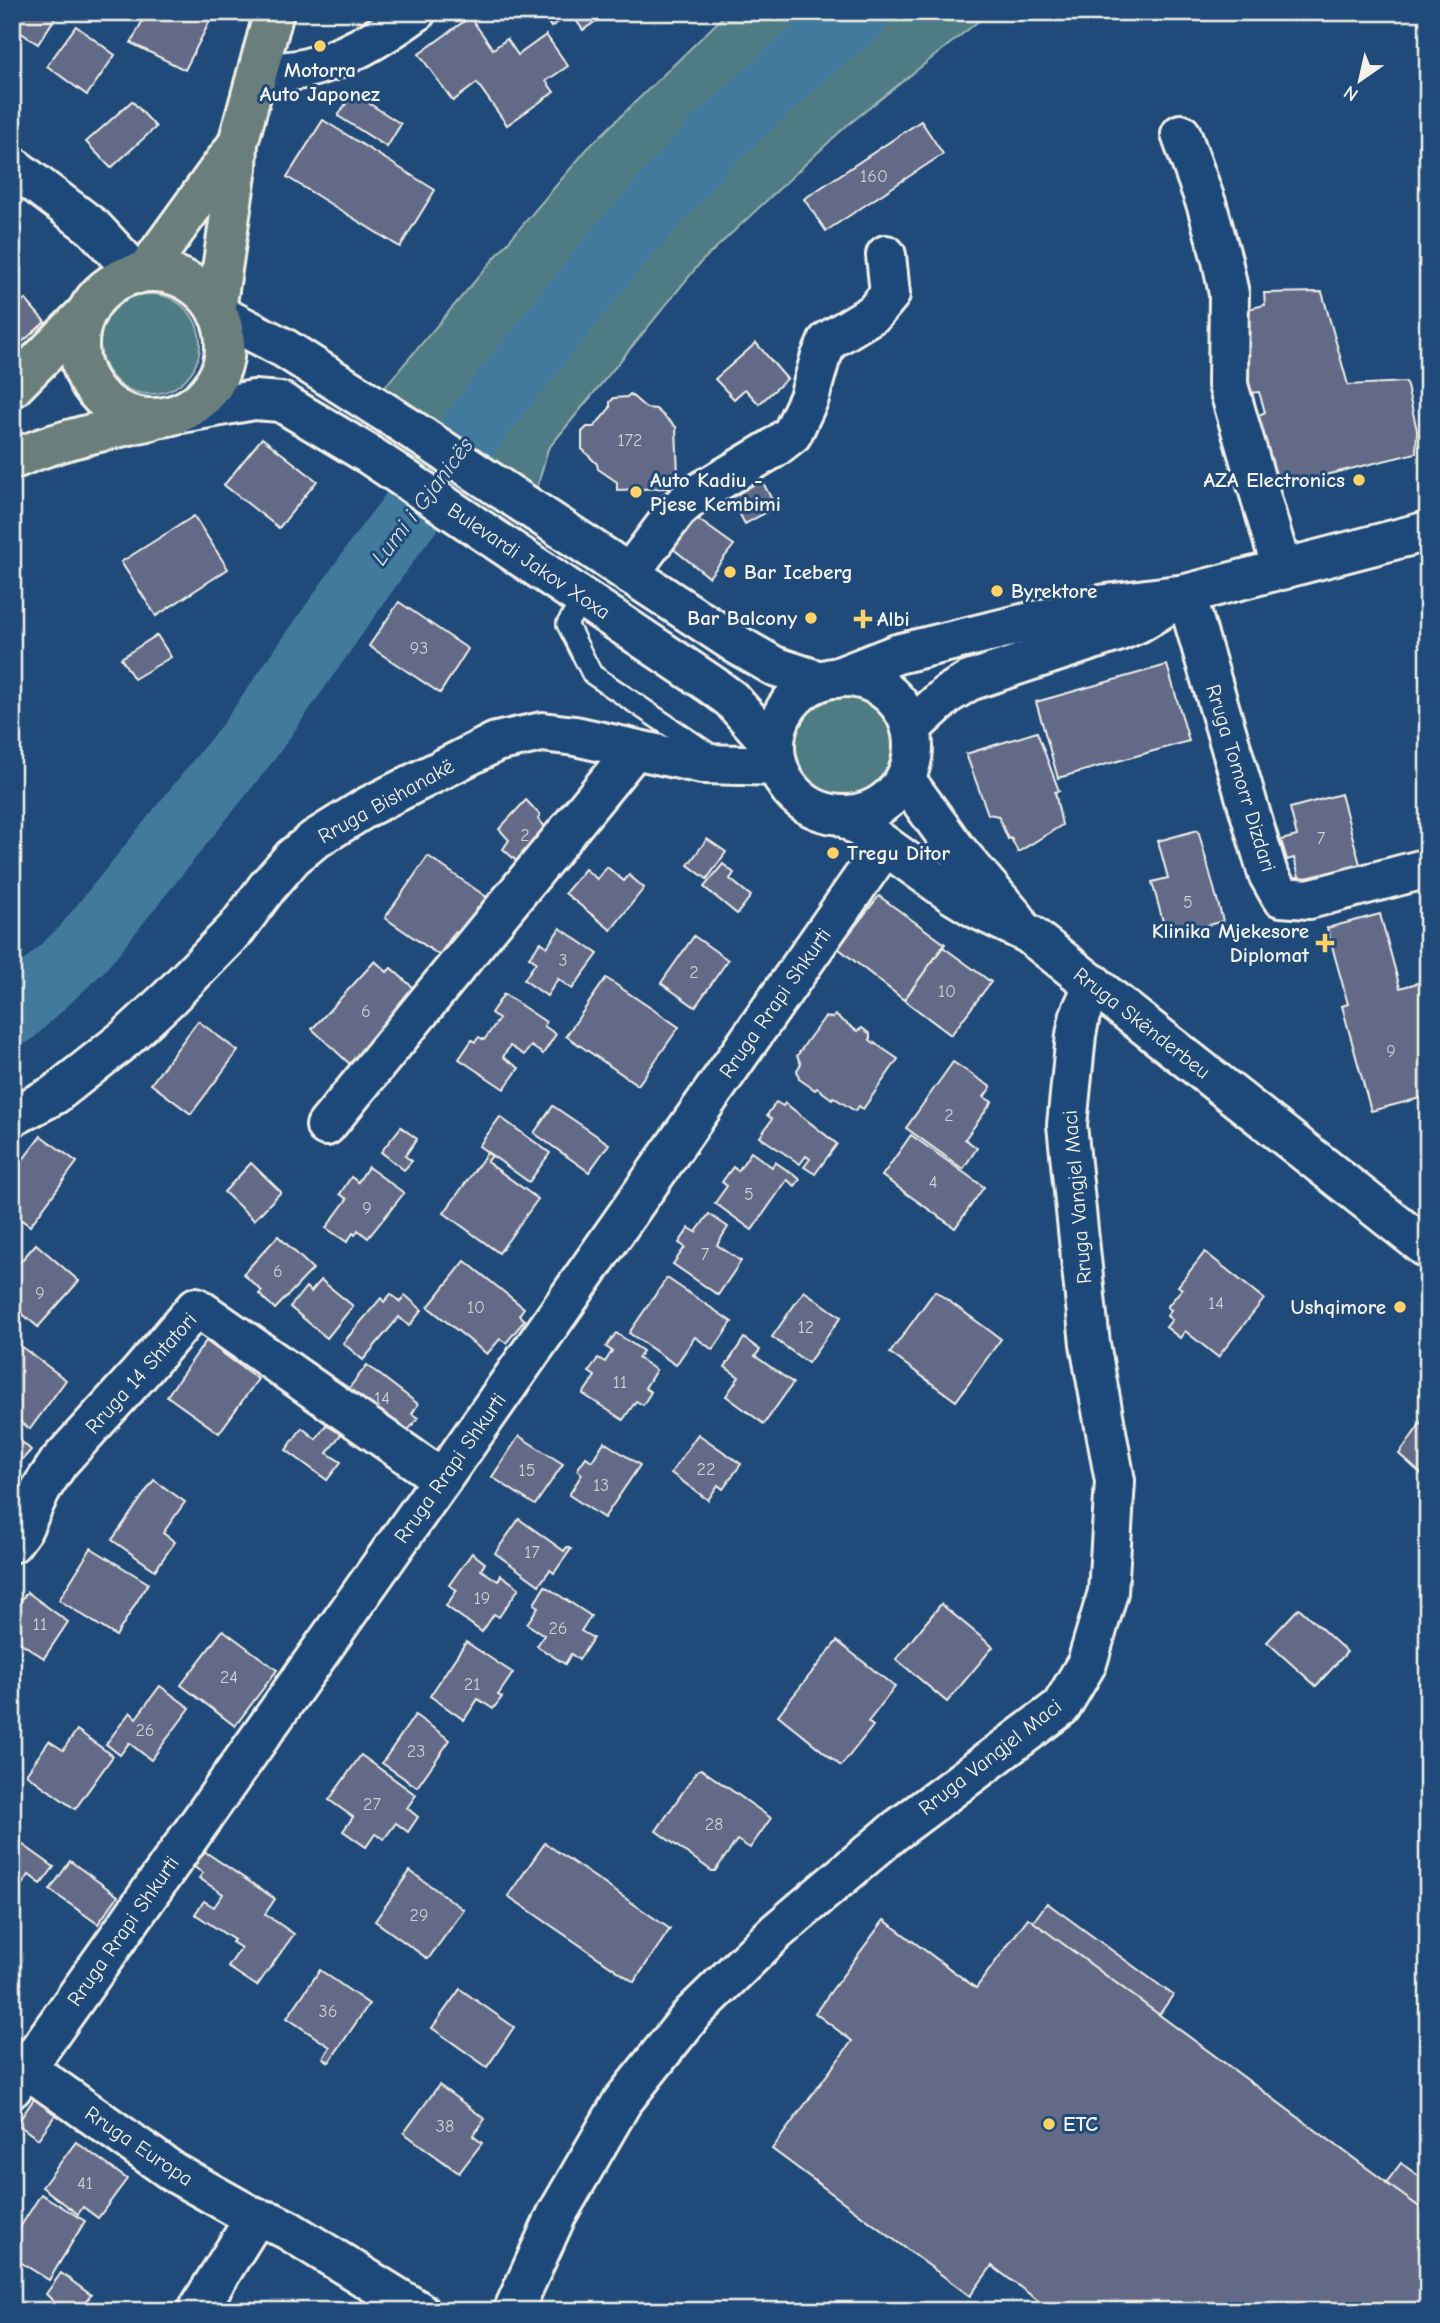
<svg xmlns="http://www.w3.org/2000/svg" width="1440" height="2323" font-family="'Comic Neue',sans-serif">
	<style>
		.green { fill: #507c84; stroke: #a2b6b6; stroke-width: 2 }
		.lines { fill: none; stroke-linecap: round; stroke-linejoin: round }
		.river { stroke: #427a9d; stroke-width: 63 }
		.building { fill: #626a87; stroke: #f4f1e8; stroke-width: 2 }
		.service-casing { stroke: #f4f1e8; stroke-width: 24 }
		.minor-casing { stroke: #f4f1e8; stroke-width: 44 }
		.tertiary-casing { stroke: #f4f1e8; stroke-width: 44 }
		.secondary-casing { stroke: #f4f1e8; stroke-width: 44 }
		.primary-casing { stroke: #f4f1e8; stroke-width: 44 }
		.service { stroke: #1f4a7a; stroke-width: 19 }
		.minor { stroke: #1f4a7a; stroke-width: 38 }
		.tertiary { stroke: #1f4a7a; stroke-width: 38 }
		.secondary { stroke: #1f4a7a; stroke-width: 38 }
		.primary { stroke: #6a7f7c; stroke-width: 38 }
		.poi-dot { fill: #ffd166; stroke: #1f4a7a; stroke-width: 2.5 }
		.labels { text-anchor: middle; stroke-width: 6; stroke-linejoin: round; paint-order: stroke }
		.number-label { font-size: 18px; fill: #d0cfd0 }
		.poi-label { font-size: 21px; font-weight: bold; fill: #f4f1e8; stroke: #1f4a7a; text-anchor: start }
		.street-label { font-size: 21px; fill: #f4f1e8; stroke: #1f4a7a }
		.water-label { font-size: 23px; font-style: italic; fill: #d9dfdd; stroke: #1f4a7a }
	</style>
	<rect width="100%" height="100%" fill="#1f4a7a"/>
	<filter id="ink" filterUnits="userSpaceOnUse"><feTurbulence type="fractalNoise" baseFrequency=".0143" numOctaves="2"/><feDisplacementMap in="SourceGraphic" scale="14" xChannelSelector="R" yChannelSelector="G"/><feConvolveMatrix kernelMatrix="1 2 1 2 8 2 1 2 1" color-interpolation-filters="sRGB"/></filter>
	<g filter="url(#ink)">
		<g class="green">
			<path d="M728 12H990L844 128 701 262 548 449 536 492 383 389 588 148Z"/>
			<circle cx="150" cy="344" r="50"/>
			<circle cx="844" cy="745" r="50"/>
		</g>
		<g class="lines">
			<path class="river" d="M12 1015 82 949 249 741 385 547 501 393 620 245 712 142 809 53 860 12"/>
		</g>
		<g class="building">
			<path d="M12 12H46L55 18 38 44 21 33 12 47Z"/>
			<path d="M147 12H197L211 19 185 70 131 43Z"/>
			<path d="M541 12H609L583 30 571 13 551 27Z"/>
			<path d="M470 17 493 49 507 39 518 55 546 35 568 66 546 81 554 92 507 125 477 83 453 101 419 54Z"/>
			<path d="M76 26 115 55 87 95 47 66Z"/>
			<path d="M353 93 401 124 387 147 338 116Z"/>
			<path d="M132 101 156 127 111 168 86 142Z"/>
			<path d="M323 120 435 190 400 247 287 177Z"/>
			<path d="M921 121 943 154 826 231 804 199Z"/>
			<path d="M1322 292 1348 385 1406 382 1417 430 1416 453 1276 487 1255 417 1265 412 1259 392 1249 393 1239 311 1265 305 1264 293Z"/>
			<path d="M25 299 45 322 12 351V310Z"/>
			<path d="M756 343 787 379 759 404 745 389 734 399 715 379Z"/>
			<path d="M630 394 646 408 656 409 676 427 678 475 667 488 617 490V482L598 469 597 464 582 449V432L587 427H594L610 408V402L614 398 627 397Z"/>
			<path d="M262 438 317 481 279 528 224 485Z"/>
			<path d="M761 479 776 507 745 524 730 496Z"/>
			<path d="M693 512 700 518 699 520 734 545 709 577 667 544Z"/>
			<path d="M194 516 228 569 156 616 121 562Z"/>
			<path d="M399 602 468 649 440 693 369 646Z"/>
			<path d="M157 635 171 657 134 679 121 658Z"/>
			<path d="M1167 665 1189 741 1058 778 1036 702Z"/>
			<path d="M1037 732 1059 791 1055 792 1062 825 1018 852 1011 838 1008 839 998 816 988 814 966 754Z"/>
			<path d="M1341 794 1361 868 1301 884 1294 858 1287 860 1281 840 1297 836 1290 808Z"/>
			<path d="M526 800 540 815 538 819 549 831 522 866 503 849 509 840 499 829Z"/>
			<path d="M1198 830 1223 921 1167 936 1152 882 1168 878 1158 841Z"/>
			<path d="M707 839 726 852 707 879 688 865Z"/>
			<path d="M428 856 495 903 468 941 455 932 439 955 385 918Z"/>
			<path d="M723 864 734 873 730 879 751 896 737 914 704 887Z"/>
			<path d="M607 867 624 881 629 875 644 888 611 930 565 893 585 869 597 879Z"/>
			<path d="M879 896 945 944 904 1000 838 948Z"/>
			<path d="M1380 914 1400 988 1424 981 1428 994V1096L1371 1111 1342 1006 1348 1004 1327 928Z"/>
			<path d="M560 928 598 954 572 989 558 979 547 996 524 980 536 962 529 957 541 942 547 947Z"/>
			<path d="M694 936 728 960 695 1007 661 983Z"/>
			<path d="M943 947 991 982 951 1035 904 1000Z"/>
			<path d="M375 961 387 972 391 968 419 993 352 1066 312 1029Z"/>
			<path d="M606 978 679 1027 638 1085 566 1036Z"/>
			<path d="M504 994 546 1022 544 1026 556 1034 543 1054 531 1046 524 1055 510 1046 503 1057 519 1068 504 1089 459 1059 472 1040 475 1042 479 1037 484 1040 499 1019 491 1013Z"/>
			<path d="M835 1015 857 1031 862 1028 870 1034V1040L898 1059 863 1109 859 1106 855 1111 833 1097 832 1099 817 1088 815 1090 799 1079 797 1070 801 1064 797 1056 807 1041 825 1017 833 1018Z"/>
			<path d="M198 1021 238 1051 191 1114 151 1084Z"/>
			<path d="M953 1062 991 1087 984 1097 992 1102 965 1139 977 1148 963 1169 906 1128Z"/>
			<path d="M776 1102 783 1106 785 1103 837 1144 815 1174 804 1167 810 1159 806 1156 800 1164 760 1137 772 1119 767 1115Z"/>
			<path d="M553 1106 609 1144 589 1172 534 1133Z"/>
			<path d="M500 1117 550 1153 529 1182 479 1146Z"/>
			<path d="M401 1127 417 1139 405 1156 412 1161 404 1170 381 1152Z"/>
			<path d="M911 1135 984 1187 955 1228 882 1176Z"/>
			<path d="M41 1136 77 1162 30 1226 12 1213V1174Z"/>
			<path d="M751 1152 772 1167 775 1162 800 1179 795 1186 787 1180 752 1230 715 1203 727 1186 722 1182 733 1167 738 1171Z"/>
			<path d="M487 1153 492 1156 487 1162 538 1199 499 1253 444 1213Z"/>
			<path d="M251 1163 281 1192 254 1220 224 1192Z"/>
			<path d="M368 1167 404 1193 368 1238 358 1230 355 1235 353 1233 347 1242 326 1228 347 1199 340 1194 351 1177 358 1182Z"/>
			<path d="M709 1214 728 1227 717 1245 741 1261 718 1295 673 1264 685 1247 679 1243 689 1228 696 1232Z"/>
			<path d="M278 1236 313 1269 275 1309 259 1294 262 1291 243 1274Z"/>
			<path d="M36 1244 79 1281 38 1327 12 1305V1271Z"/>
			<path d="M1205 1252 1264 1299 1218 1357 1185 1331 1180 1338 1166 1327 1172 1320 1167 1316 1171 1310 1167 1307 1182 1289 1178 1286Z"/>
			<path d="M465 1261 524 1308 519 1315 525 1320 506 1343 500 1339 487 1354 428 1307Z"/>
			<path d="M667 1278 732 1322 713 1350 695 1337 676 1365 629 1333Z"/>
			<path d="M321 1280 353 1306 327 1338 290 1307 306 1287 311 1292Z"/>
			<path d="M804 1291 841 1317 808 1363 772 1337Z"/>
			<path d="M935 1291 1001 1339 956 1401 890 1353Z"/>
			<path d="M391 1294 400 1302 405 1295 422 1310 409 1326 399 1317 363 1360 343 1343 381 1298 384 1302Z"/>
			<path d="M616 1333 643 1351 638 1358 656 1370 645 1388 651 1392 643 1405 636 1401 623 1420 583 1394 595 1376 589 1372 598 1358 605 1362 612 1351 606 1347Z"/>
			<path d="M744 1338 760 1350 755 1356 793 1383 764 1424 726 1396 739 1377 725 1367Z"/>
			<path d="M206 1341 258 1379 219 1433 167 1396Z"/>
			<path d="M15 1342 66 1380 30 1429 12 1416V1346Z"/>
			<path d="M367 1365 418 1404 412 1414 418 1418 402 1438 346 1392Z"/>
			<path d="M1428 1413V1480L1399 1454Z"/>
			<path d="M326 1425 341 1434 327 1453 341 1462 327 1480 286 1450 302 1428 316 1439Z"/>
			<path d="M12 1433 31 1450 12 1471Z"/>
			<path d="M698 1434 741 1464 723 1489 718 1485 708 1500 671 1473Z"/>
			<path d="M519 1436 563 1464 535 1505 492 1477Z"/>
			<path d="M604 1442 640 1465 604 1518 569 1495 582 1474 577 1470 586 1457 592 1461Z"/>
			<path d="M154 1480 185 1502 163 1533 175 1542 155 1570 112 1540Z"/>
			<path d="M519 1519 564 1551 567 1547 571 1549 554 1573 550 1570 539 1585 495 1553Z"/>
			<path d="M91 1548 148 1583 116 1636 59 1600Z"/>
			<path d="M472 1553 485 1563 481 1570 498 1581 501 1575 519 1588 499 1617 494 1614 482 1632 446 1606 457 1590 449 1585Z"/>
			<path d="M545 1586 591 1616 581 1631 593 1638 579 1660 571 1654 565 1664 537 1646 544 1635 527 1624 538 1607 534 1604Z"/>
			<path d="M27 1592 68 1622 44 1658 12 1637V1627L19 1617 13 1613Z"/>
			<path d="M941 1604 993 1647 947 1702 896 1659Z"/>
			<path d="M1299 1608 1347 1652 1316 1686 1267 1642Z"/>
			<path d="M223 1630 277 1670 235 1726 181 1685Z"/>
			<path d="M837 1641 895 1687 868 1722 873 1726 841 1766 778 1715Z"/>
			<path d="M466 1642 513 1673 498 1695 502 1697 493 1709 478 1699 464 1720 430 1696Z"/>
			<path d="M160 1686 190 1708 151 1760 129 1743 120 1755 106 1744 130 1712 136 1718Z"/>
			<path d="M415 1715 450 1740 417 1787 382 1763Z"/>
			<path d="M77 1730 113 1756 75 1809 26 1774 49 1741 63 1750Z"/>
			<path d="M361 1755 416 1795 407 1808 418 1817 408 1832 396 1823 384 1839 375 1834 366 1847 343 1831 353 1817 329 1800Z"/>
			<path d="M701 1769 771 1818 750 1848 737 1840 715 1871H712L656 1831 698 1770Z"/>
			<path d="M12 1837 54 1867 41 1884 29 1875 12 1898Z"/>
			<path d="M545 1843 670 1929 634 1982 508 1896Z"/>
			<path d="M204 1851 275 1899 265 1914 294 1934 257 1986 228 1967 241 1948 232 1942 234 1940 195 1914 204 1901 214 1907 223 1894 199 1878 203 1873 194 1867Z"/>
			<path d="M70 1861 118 1896 98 1924 50 1890Z"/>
			<path d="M410 1871 464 1910 428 1959 375 1921Z"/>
			<path d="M1047 1903 1173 1995 1159 2015 1033 1922Z"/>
			<path d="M1028 1918 1428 2213V2311H1052L992 2266 970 2296 772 2149 852 2041 815 2013 884 1920 976 1988Z"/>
			<path d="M320 1970 369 2004 329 2062 323 2058 330 2047 287 2018Z"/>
			<path d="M460 1989 514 2027 487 2067 432 2028Z"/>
			<path d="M439 2085 485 2119 473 2136 482 2143 459 2173 404 2133Z"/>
			<path d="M42 2087 64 2103 38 2139 17 2124Z"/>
			<path d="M76 2142 127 2179 98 2218 83 2207 78 2214 42 2187Z"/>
			<path d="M1401 2163 1428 2183V2213L1386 2183Z"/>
			<path d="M41 2194 85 2221 49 2280 12 2257V2240Z"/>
			<path d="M61 2273 91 2295 79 2311H64L46 2294Z"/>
		</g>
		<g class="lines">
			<g class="service-casing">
				<path id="service" d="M584 597 567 624 592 674 713 756"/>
			</g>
			<g class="minor-casing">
				<g id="minor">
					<path d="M258 74C273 72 288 72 303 69 344 60 381 37 416 12"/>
					<path d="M1181 134 1207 206 1222 260 1229 294 1228 385 1282 570"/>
					<path d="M12 166 94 228 137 274"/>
					<path d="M629 574 677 510 692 497 774 448 792 434 809 398 820 359 828 341 874 313 890 294 886 255"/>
					<path d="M1186 594 1268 874 1281 897 1309 899 1428 868"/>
					<path d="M12 1117 54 1095 126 1038 169 998 237 928 268 886 293 857 314 840 367 807 496 742 542 732 575 736 702 764 778 766"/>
					<path d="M326 1126 634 750"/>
					<path d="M12 1543 23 1528 41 1489 59 1462 140 1373 196 1307 442 1479"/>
					<path d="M26 2068 173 2172 255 2218 272 2222 288 2230 419 2311"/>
					<path d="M12 2088 442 1479 885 846"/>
					<path d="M197 2311 255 2218"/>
					<path d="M513 2311 557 2214 622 2102 693 2013 776 1932 895 1831 1061 1707 1087 1663 1108 1592 1115 1481 1090 1344 1067 1125 1076 1035 1080 1015 1094 984"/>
				</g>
			</g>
			<g class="tertiary-casing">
				<g id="tertiary">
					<path d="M905 779 955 848 1016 919"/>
					<path d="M844 816 954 895 977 909 1029 934 1428 1249"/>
				</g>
			</g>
			<g class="secondary-casing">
				<g id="secondary">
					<path d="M218 314 284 348 394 418 736 644 774 666 820 681"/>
					<path d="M181 413 254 400 281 402 368 454 712 685 731 699 775 749"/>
					<circle cx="844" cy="746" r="69"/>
					<path d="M836 678 897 654 1106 604 1186 594 1428 531"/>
					<path d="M911 728 948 694 969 681 1117 632 1138 623 1170 604"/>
				</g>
			</g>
			<g class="primary-casing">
				<g id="primary">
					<circle cx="152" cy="345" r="73"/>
					<path d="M145 272 237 145"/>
					<path d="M216 310 237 168 238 143 274 12"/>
					<path d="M12 388 87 312"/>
					<path d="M12 460C57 440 103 431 151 420"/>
				</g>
			</g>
			<use href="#service" class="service"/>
			<use href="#minor" class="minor"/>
			<use href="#tertiary" class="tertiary"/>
			<use href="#secondary" class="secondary"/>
			<use href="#primary" class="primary"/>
		</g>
	</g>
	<g class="poi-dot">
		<circle cx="320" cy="46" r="7"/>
		<circle cx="1359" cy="480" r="7"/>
		<circle cx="636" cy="492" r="7"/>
		<circle cx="730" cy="572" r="7"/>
		<circle cx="997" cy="591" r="7"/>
		<circle cx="811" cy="618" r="7"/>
		<path d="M859.5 608.5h7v7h7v7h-7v7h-7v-7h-7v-7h7z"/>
		<circle cx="833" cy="853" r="7"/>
		<path d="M1321.5 932.5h7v7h7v7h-7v7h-7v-7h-7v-7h7z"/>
		<circle cx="1400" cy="1307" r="7"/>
		<circle cx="1049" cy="2124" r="7"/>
	</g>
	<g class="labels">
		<g class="number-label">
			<text x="874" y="182">160</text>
			<text x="630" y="446">172</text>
			<text x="419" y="654">93</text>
			<text x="525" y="841">2</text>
			<text x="1321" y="844">7</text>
			<text x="1188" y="908">5</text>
			<text x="563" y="966">3</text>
			<text x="694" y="978">2</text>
			<text x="947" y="997">10</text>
			<text x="366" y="1017">6</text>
			<text x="1391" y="1057">9</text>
			<text x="949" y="1121">2</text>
			<text x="933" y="1188">4</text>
			<text x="749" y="1200">5</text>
			<text x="367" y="1214">9</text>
			<text x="705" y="1260">7</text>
			<text x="278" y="1277">6</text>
			<text x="40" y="1299">9</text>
			<text x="1216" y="1309">14</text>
			<text x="476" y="1313">10</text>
			<text x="806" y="1333">12</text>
			<text x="620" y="1388">11</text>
			<text x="382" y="1404">14</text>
			<text x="706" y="1475">22</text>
			<text x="527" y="1476">15</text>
			<text x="601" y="1491">13</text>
			<text x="532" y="1558">17</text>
			<text x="482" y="1604">19</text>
			<text x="40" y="1630">11</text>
			<text x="558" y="1634">26</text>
			<text x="229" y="1683">24</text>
			<text x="472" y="1690">21</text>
			<text x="145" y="1736">26</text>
			<text x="416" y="1757">23</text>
			<text x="372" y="1810">27</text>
			<text x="714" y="1830">28</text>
			<text x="419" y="1921">29</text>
			<text x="328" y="2017">36</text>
			<text x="445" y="2132">38</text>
			<text x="85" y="2189">41</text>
		</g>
		<g class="poi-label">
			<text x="320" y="77" text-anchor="middle">Motorra<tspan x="320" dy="24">Auto Japonez</tspan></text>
			<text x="650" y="487">Auto Kadiu -<tspan x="650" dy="24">Pjese Kembimi</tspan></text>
			<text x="1345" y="487" text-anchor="end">AZA Electronics</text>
			<text x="744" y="579">Bar Iceberg</text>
			<text x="1011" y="598">Byrektore</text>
			<text x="797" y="625" text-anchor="end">Bar Balcony</text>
			<text x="877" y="626">Albi</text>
			<text x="847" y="860">Tregu Ditor</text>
			<text x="1309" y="938" text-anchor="end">Klinika Mjekesore<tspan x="1309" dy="24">Diplomat</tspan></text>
			<text x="1386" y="1314" text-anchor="end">Ushqimore</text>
			<text x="1063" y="2131">ETC</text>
		</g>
		<g class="street-label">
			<text transform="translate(529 561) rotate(34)" y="7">Bulevardi Jakov Xoxa</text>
			<text transform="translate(1241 778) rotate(73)" y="7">Rruga Tomorr Dizdari</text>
			<text transform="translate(386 801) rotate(-29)" y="7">Rruga Bishanakë</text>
			<text transform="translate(775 1003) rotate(-55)" y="7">Rruga Rrapi Shkurti</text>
			<text transform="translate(1142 1023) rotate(38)" y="7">Rruga Skënderbeu</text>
			<text transform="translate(1077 1197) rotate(-95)" y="7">Rruga Vangjel Maci</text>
			<text transform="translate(141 1373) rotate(-48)" y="7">Rruga 14 Shtatori</text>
			<text transform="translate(450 1468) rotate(-55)" y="7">Rruga Rrapi Shkurti</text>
			<text transform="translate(990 1757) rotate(-38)" y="7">Rruga Vangjel Maci</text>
			<text transform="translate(123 1931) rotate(-55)" y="7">Rruga Rrapi Shkurti</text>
			<text transform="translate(139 2146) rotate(34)" y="7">Rruga Europa</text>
		</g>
		<g class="water-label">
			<text transform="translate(422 501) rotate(-53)" y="8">Lumi i Gjanicës</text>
		</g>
	</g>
	<rect width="1440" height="2323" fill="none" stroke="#1f4a7a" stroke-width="42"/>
	<rect x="21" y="21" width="1398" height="2281" fill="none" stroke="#f4f1e8" stroke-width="2.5" filter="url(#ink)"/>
	<g transform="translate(1360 80) rotate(214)" stroke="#1f4a7a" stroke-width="5" paint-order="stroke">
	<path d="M0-5L12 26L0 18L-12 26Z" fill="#f4f1e8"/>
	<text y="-10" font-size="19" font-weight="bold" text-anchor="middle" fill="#f4f1e8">N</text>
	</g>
</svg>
